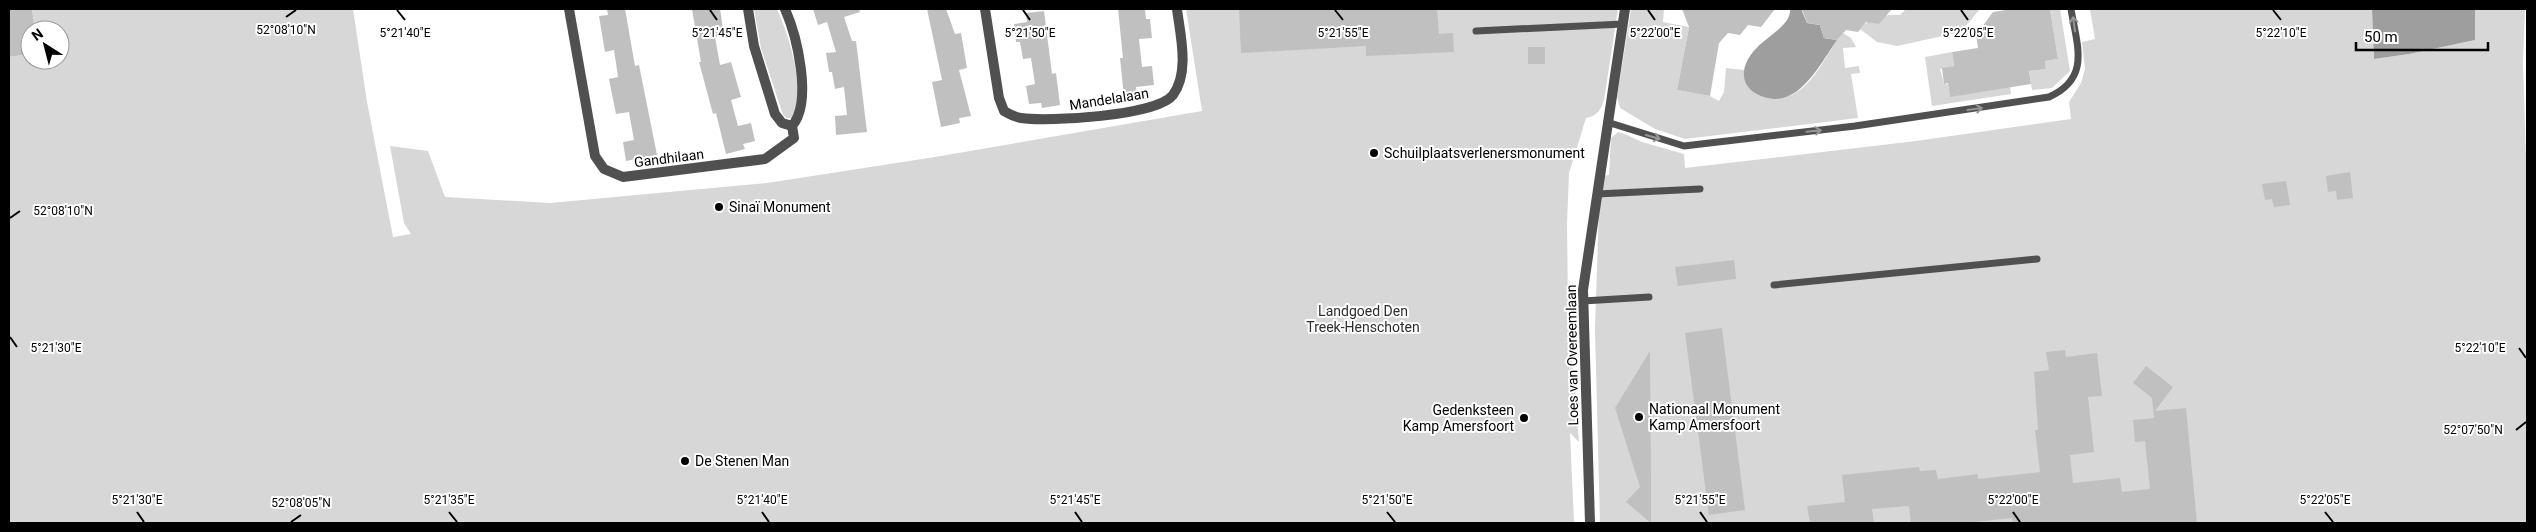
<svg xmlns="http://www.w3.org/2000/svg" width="2536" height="532" font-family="Roboto,sans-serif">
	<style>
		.green { fill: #d7d7d7 }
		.water { fill: #9e9e9e }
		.building { fill: #c0c0c0 }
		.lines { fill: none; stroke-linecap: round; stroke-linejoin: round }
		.service { stroke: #505050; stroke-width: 7 }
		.minor { stroke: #505050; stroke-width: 10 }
		.oneway { stroke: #969696 }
		.ticks { fill: none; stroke: #000; stroke-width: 2 }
		.poi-dot { fill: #000; stroke: #fff; stroke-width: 2 }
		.labels { text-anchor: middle; stroke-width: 4; stroke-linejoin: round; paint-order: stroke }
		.street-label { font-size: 14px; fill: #000; stroke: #fff }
		.poi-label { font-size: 14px; fill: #000; stroke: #fff; text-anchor: start }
		.park-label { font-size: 14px; fill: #2e2e2e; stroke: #fff }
		.ticks-label { font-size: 12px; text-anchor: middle; fill: #000; stroke: #fff; stroke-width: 4; stroke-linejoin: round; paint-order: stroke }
	</style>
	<rect width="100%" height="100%" fill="#fff"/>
	<g class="green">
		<path d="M32 9H353L367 102 393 237 411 234 404 223 390 146 428 151 445 197 550 203 767 183 935 157 1202 111 1186 9H1618L1604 100C1601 110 1597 116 1586 118L1569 173 1567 224 1568 308 1579 442 1570 433 1574 523H9V57L30 54V60H60V30H35Z"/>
		<path d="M754 9H777C788 34 797 64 798 91 799 100 795 110 793 118H787L783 115 761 48Z"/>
		<path d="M1631 9H1664L1663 22 1689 27 1677 90 1710 96 1719 101 1724 92 1726 68 1744 70C1744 79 1751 92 1760 95 1801 110 1818 69 1837 40L1843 33 1851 38 1856 47 1843 48 1845 68 1859 66 1860 73 1851 74 1858 118 1685 139 1655 129 1620 108 1617 97Z"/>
		<path d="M1906 9H1980L1961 32 1897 46 1877 42 1860 29C1870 17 1885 14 1900 15Z"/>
		<path d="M2050 9H2060L2070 71 2052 88 2032 90 2029 71 2046 69 2045 61 2058 59Z"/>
		<path d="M2090 9H2372L2374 59 2409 54 2475 40V9H2525L2523 63 2527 192V523H1600L1595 330 1600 176 1609 175 1611 138 1618 132 1625 134 1642 142 1684 154 1685 168 1916 141 2071 119 2069 102 2081 83 2085 69 2082 42 2095 39Z"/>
		<path d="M1952 52 1954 66 1940 69 1944 84H1948L1950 96 2010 87 2011 94 1932 106 1925 57Z"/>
	</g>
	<g class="water">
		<path d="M1790 9H1804L1802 11 1807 23 1820 25 1824 38 1837 40C1818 67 1795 116 1755 93 1747 88 1743 80 1744 71 1749 40 1792 31 1790 9Z"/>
		<path d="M2372 9H2475V40L2409 54 2374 59Z"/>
	</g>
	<g class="building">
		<path d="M9 9H32L35 30H30V54L9 57Z"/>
		<path d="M607 9H625L635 66 639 65 657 155 626 161 623 142 634 140 629 112 616 114 609 79 618 77 614 50 605 52 599 16 608 15Z"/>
		<path d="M692 9H720L724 35 715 37 720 65 731 62 741 97 731 100 738 126 751 123 755 141 743 144 745 149 726 154 716 113 713 114 699 62H701Z"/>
		<path d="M813 9H859L860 12 844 17 852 41H856L867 132 836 135 835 116 847 115 844 87 835 89 832 72H829L826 53 836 52 827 22 818 25Z"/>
		<path d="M927 9H946L955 34 961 33 967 68 959 70 971 116 959 118 960 123 941 127 932 82 942 80Z"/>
		<path d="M1118 9H1145L1146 19H1150L1152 38 1139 39 1142 67 1152 66 1154 85 1136 87 1137 95 1124 97 1120 58H1123Z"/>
		<path d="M1239 9H1437L1439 34 1453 33 1454 52 1366 56V46L1241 53Z"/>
		<path d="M1682 9H1775L1761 27 1748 25 1740 35 1728 33 1719 43 1710 96 1677 90 1689 27Z"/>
		<path d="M1802 9H1892L1879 24 1866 22 1858 32 1846 30 1837 40 1824 38 1820 25 1807 23Z"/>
		<path d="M2012 9H2050L2058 59 2045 61 2046 69 2029 71 2031 84 1950 97 1948 83 1944 84 1942 68 1954 66 1952 52 1978 48 1976 35 1993 12Z"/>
		<path d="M1044 11 1052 74 1056 73 1060 105 1042 108 1041 103 1029 104 1026 86 1035 84 1031 58 1023 59 1020 42H1016L1014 24 1027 22 1026 13Z"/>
		<rect x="1528" y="47" width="17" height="17"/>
		<path d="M2350 172 2353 198 2337 200 2336 191 2328 192 2326 176Z"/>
		<path d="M2286 181 2290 205 2274 207 2272 199 2265 200 2262 184Z"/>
		<path d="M1734 260 1736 279 1678 286 1675 267Z"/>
		<path d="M1722 328 1745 510 1709 515 1685 333Z"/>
		<path d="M2065 350 2066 357 2097 353 2102 396 2088 397 2094 452 2070 455 2073 483 2120 478 2122 492 2150 489 2145 441 2135 442 2133 420 2154 418 2152 398 2133 383 2146 366 2173 387 2155 411 2186 408 2197 523H2013L2012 518 1965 523H1911L1909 506 1872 509 1874 523H1810L1807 506 1845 502 1842 475 1919 467 1920 471 1936 470 1938 479 1978 474V479L2040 472 2035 430H2038L2034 372 2049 370 2046 352Z"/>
		<path d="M1650 351 1651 477V523L1626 502 1640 487 1615 408Z"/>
	</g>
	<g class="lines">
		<g class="service">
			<path d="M1476 31 1623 24"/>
			<path d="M1607 122 1684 146 1855 126 2049 97C2091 78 2077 46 2071 9"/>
			<path d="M1597 194 1700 189"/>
			<path d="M1774 285 2037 259"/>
			<path d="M1583 301 1649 297"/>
		</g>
		<g class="minor">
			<path d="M569 9 595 156 604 169 623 177 765 159 794 138 792 126"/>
			<path d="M748 9 754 46 775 114 782 123 792 126"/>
			<path d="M785 9C797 36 813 102 792 126"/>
			<path d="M985 9 999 98 1004 111C1009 114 1015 117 1021 118 1048 122 1157 116 1173 95 1190 72 1180 34 1177 9"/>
			<path d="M1590 523 1583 290 1625 9"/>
		</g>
	</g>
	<defs><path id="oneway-shaft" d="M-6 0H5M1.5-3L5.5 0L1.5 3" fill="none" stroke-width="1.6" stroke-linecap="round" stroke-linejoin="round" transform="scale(1.25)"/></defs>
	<g class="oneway">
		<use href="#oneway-shaft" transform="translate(2074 24) rotate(-98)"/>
		<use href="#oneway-shaft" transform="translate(1975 109) rotate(-8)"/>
		<use href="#oneway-shaft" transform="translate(1814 131) rotate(-6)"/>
		<use href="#oneway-shaft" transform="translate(1653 137) rotate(16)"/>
	</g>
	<path class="ticks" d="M397 10 405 20M710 10 717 20M1023 10 1030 20M1335 10 1343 20M1648 10 1655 20M1961 10 1968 20M2273 10 2281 20M286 17 296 10M10 218 20 211M10 337 17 347M2519 348 2526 358M2516 430 2526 422M137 512 144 522M449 512 457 522M762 512 769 522M1075 512 1082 522M1387 512 1395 522M1700 512 1707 522M2013 512 2020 522M2325 512 2333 522M291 522 301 515"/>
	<g class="poi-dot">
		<circle cx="1374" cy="153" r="5"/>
		<circle cx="719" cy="207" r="5"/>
		<circle cx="1639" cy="417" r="5"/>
		<circle cx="1524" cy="418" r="5"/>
		<circle cx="685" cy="461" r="5"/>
	</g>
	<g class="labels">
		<g class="street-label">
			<text transform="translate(1109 99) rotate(-9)" y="5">Mandelalaan</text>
			<text transform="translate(669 158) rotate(-7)" y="5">Gandhilaan</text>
			<text transform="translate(1572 355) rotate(-91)" y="5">Loes van Overeemlaan</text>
		</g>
		<g class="poi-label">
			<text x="1384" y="158">Schuilplaatsverlenersmonument</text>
			<text x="729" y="212">Sinaï Monument</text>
			<text x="1649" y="414">Nationaal Monument<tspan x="1649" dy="16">Kamp Amersfoort</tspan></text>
			<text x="1514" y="415" text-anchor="end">Gedenksteen<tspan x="1514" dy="16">Kamp Amersfoort</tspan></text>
			<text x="695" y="466">De Stenen Man</text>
		</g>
		<g class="park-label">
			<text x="1363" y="316">Landgoed Den<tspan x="1363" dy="16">Treek-Henschoten</tspan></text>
		</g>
	</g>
	<g class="ticks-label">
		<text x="286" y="34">52°08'10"N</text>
		<text x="405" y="37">5°21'40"E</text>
		<text x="717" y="37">5°21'45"E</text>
		<text x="1030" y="37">5°21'50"E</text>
		<text x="1343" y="37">5°21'55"E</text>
		<text x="1655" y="37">5°22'00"E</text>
		<text x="1968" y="37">5°22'05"E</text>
		<text x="2281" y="37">5°22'10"E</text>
		<text x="63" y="215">52°08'10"N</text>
		<text x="56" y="352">5°21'30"E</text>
		<text x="2480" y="352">5°22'10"E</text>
		<text x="2473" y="434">52°07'50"N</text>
		<text x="137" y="504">5°21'30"E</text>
		<text x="449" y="504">5°21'35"E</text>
		<text x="762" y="504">5°21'40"E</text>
		<text x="1075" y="504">5°21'45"E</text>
		<text x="1387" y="504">5°21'50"E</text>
		<text x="1700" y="504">5°21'55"E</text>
		<text x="2013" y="504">5°22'00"E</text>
		<text x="2325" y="504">5°22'05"E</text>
		<text x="301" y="507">52°08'05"N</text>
	</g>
	<rect width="2536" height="532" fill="none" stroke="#000000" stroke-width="20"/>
	<g transform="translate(45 45) rotate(324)"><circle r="24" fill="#ffffff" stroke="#999999"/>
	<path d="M0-4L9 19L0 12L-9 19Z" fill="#000000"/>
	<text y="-8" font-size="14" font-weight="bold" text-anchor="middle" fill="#000000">N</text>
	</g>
	<path d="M2356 42v8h132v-8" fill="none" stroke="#000000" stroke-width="2.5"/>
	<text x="2364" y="42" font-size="15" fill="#000000" stroke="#ffffff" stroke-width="4" paint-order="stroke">50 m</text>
</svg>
